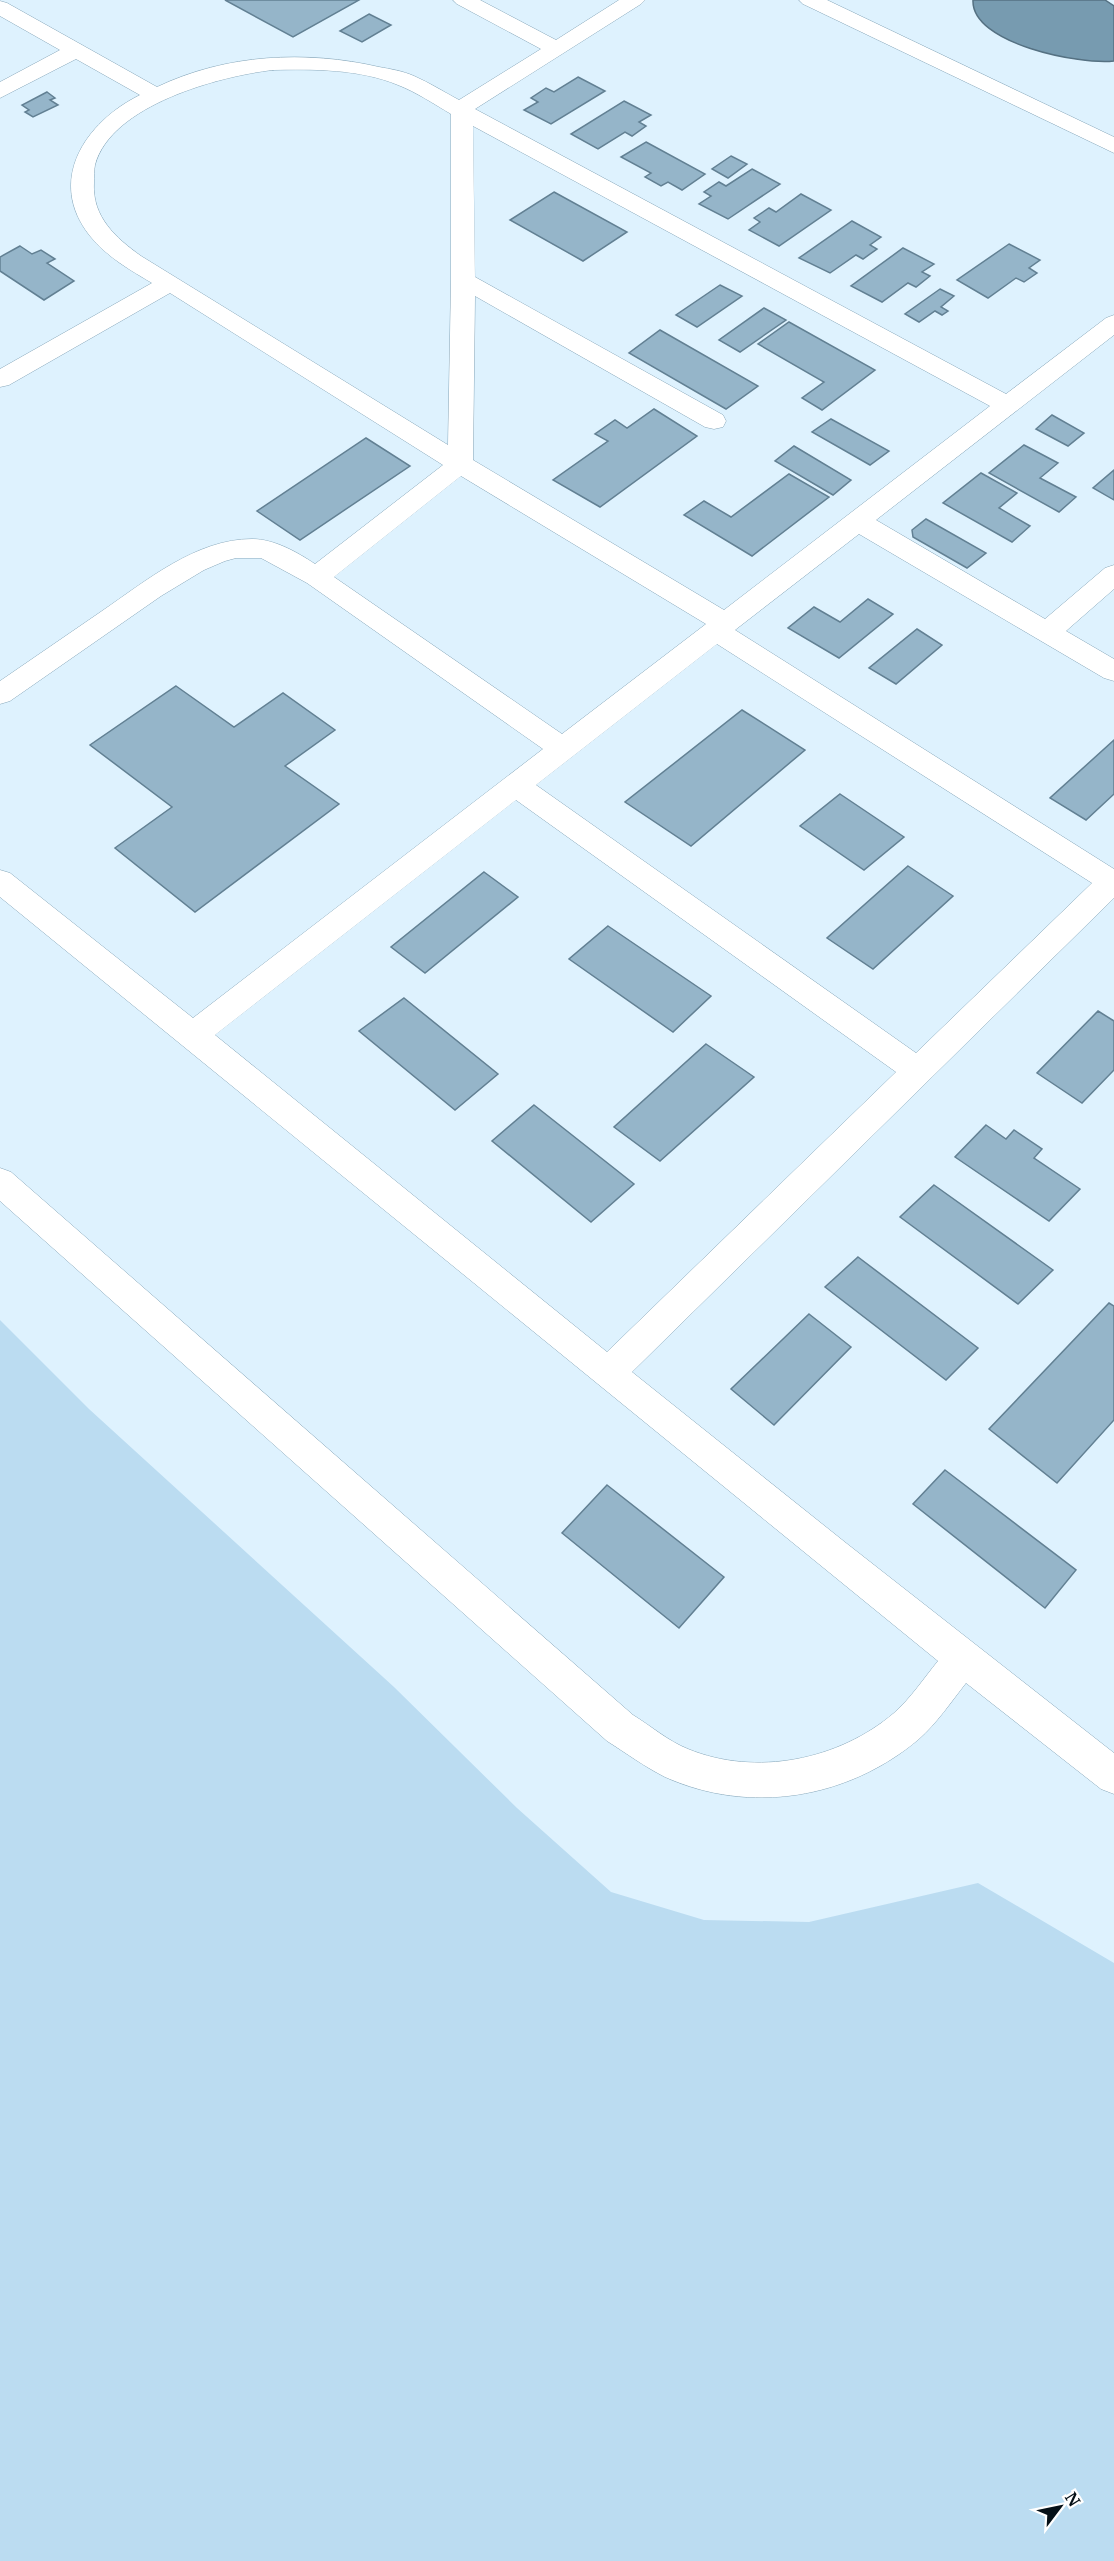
<svg xmlns="http://www.w3.org/2000/svg" width="1114" height="2561" font-family="Merriweather,serif">
	<style>
		.green { fill: #bbdcf1 }
		.water { fill: #779bb0; stroke: #557182; stroke-width: 1.5 }
		.building { fill: #95b5c9; stroke: #628093; stroke-width: 1.5 }
		.lines { fill: none; stroke-linecap: round; stroke-linejoin: round }
		.minor-casing { stroke: #86a6b9; stroke-width: 1 }
		.minor { fill: #fff; fill-rule: evenodd }
	</style>
	<rect width="100%" height="100%" fill="#def2fe"/>
	<path class="green" d="M0 1320 89 1409 394 1687 517 1808 611 1892 704 1920 809 1922 978 1883 1114 1963V2561H0Z"/>
	<path class="water" d="M973 0H1105L1114 6V61C1081 65 971 44 973 0Z"/>
	<g class="building">
		<path d="M225 0H359L293 37Z"/>
		<path d="M369 14 391 25 362 42 340 31Z"/>
		<path d="M578 77 605 91 551 124 524 110 538 102 531 98 546 88 554 92Z"/>
		<path d="M47 92 55 98 50 100 58 105 33 117 25 112 29 110 22 105Z"/>
		<path d="M624 101 651 115 639 122 646 126 632 136 625 132 598 149 571 134Z"/>
		<path d="M646 142 705 174 682 190 668 182 661 186 645 177 651 173 621 157Z"/>
		<path d="M731 156 747 164 728 178 712 169Z"/>
		<path d="M752 169 780 184 728 219 699 204 711 196 704 192 719 182 726 186Z"/>
		<path d="M554 192 627 232 583 261 510 220Z"/>
		<path d="M801 194 831 210 779 246 749 230 760 222 754 218 769 208 776 212Z"/>
		<path d="M852 221 881 237 870 245 877 249 863 259 856 255 830 273 799 258Z"/>
		<path d="M1009 244 1040 260 1029 268 1037 273 1024 282 1016 278 988 298 957 280Z"/>
		<path d="M20 246 32 254 41 250 55 259 47 263 74 281 44 300 0 271V257Z"/>
		<path d="M903 248 934 264 922 272 930 276 916 287 908 283 882 302 851 286Z"/>
		<path d="M720 285 742 296 697 327 676 315Z"/>
		<path d="M940 289 954 296 941 307 948 311 942 315 935 311 919 322 905 314Z"/>
		<path d="M764 308 786 320 740 352 719 340Z"/>
		<path d="M789 322 875 370 822 410 802 398 824 382 758 344Z"/>
		<path d="M660 330 758 386 726 409 629 353Z"/>
		<path d="M654 409 697 436 600 507 553 480 608 441 595 434 615 420 627 428Z"/>
		<path d="M1052 415 1084 433 1068 446 1036 429Z"/>
		<path d="M831 419 889 451 870 465 812 432Z"/>
		<path d="M366 438 410 466 300 540 257 511Z"/>
		<path d="M1024 445 1058 463 1040 478 1076 497 1059 512 989 473Z"/>
		<path d="M794 446 851 480 833 495 775 461Z"/>
		<path d="M1114 470V500L1093 488Z"/>
		<path d="M981 473 1017 493 999 508 1030 526 1012 542 943 503Z"/>
		<path d="M789 474 829 497 752 556 684 515 704 501 731 517Z"/>
		<path d="M926 519 986 553 967 568 913 537 912 530Z"/>
		<path d="M868 599 893 614 839 658 788 628 814 607 840 622Z"/>
		<path d="M917 629 942 645 896 684 869 668Z"/>
		<path d="M176 686 234 727 283 693 335 730 285 766 339 804 195 912 115 848 172 807 90 745Z"/>
		<path d="M742 710 805 750 691 846 625 802Z"/>
		<path d="M1114 740V794L1086 820 1050 798Z"/>
		<path d="M840 794 904 837 864 870 800 826Z"/>
		<path d="M908 866 953 896 873 969 827 938Z"/>
		<path d="M484 872 518 897 425 973 391 947Z"/>
		<path d="M608 926 711 996 673 1032 569 959Z"/>
		<path d="M404 998 498 1074 455 1110 359 1031Z"/>
		<path d="M1098 1011 1114 1021V1070L1082 1103 1037 1073Z"/>
		<path d="M706 1044 754 1077 660 1161 614 1127Z"/>
		<path d="M534 1105 634 1184 591 1222 492 1141Z"/>
		<path d="M986 1125 1006 1139 1014 1130 1042 1149 1034 1158 1080 1189 1049 1221 955 1157Z"/>
		<path d="M934 1185 1053 1270 1018 1304 900 1217Z"/>
		<path d="M858 1257 978 1348 946 1380 825 1287Z"/>
		<path d="M1109 1303 1114 1306V1420L1057 1483 989 1429Z"/>
		<path d="M809 1314 851 1347 774 1425 731 1389Z"/>
		<path d="M945 1470 1076 1570 1045 1608 913 1504Z"/>
		<path d="M607 1485 724 1577 679 1628 562 1533Z"/>
	</g>
	<g class="lines">
		<g class="minor-casing">
			<g id="minor">
				<path d="M453 0H480L556 40 619 0H645L641 4 475 109 1006 394 1106 318 1114 315V335L876 520 1045 619 1105 568 1114 565V589L1066 631 1114 659V681L1104 678 859 534 735 630 1114 869V898L632 1372 846 1543 1114 1753V1794L1101 1789 966 1683C951 1702 937 1723 919 1739 848 1799 750 1815 665 1777 645 1767 626 1753 607 1741L0 1201V1168L11 1172 633 1715C651 1726 668 1741 688 1749 756 1777 839 1760 894 1713 911 1698 924 1678 938 1661L0 897V870L10 873 193 1018 543 749 307 583 261 558H236L225 561 204 570 161 596 10 701 0 704V681C34 658 68 634 102 611 146 581 196 539 252 539 274 539 297 552 315 564L443 465 170 293 9 385 0 387V369L152 283C130 270 107 257 90 236 46 181 85 122 140 95L76 59 0 98V82L60 50 0 16V1L7 3 157 87C226 54 306 50 379 67 390 69 403 71 414 76 430 83 444 92 459 100L541 49 457 4ZM273 70C313 69 360 69 398 85 416 92 434 104 451 114V280L448 445 141 256C116 238 92 217 94 183 94 177 94 170 95 165 111 105 220 76 273 70ZM473 126 990 406 724 610 473 460 475 296 705 427 714 429 723 427 726 421 723 415 475 277ZM461 476 706 624 562 734 334 577ZM717 644 1092 883 916 1053 536 785ZM516 800 896 1072 607 1352 215 1035Z"/>
				<path d="M799 0H827L1114 137V153L803 4Z"/>
			</g>
		</g>
		<use href="#minor" class="minor"/>
	</g>
	<g transform="translate(1060 2507) rotate(58)" stroke="#ffffff" stroke-width="4.5" paint-order="stroke">
	<path d="M0-4.5L10 22L0 15L-10 22Z" fill="#051017"/>
	<text y="-9" font-size="16" font-weight="bold" text-anchor="middle" fill="#051017">N</text>
	</g>
</svg>
